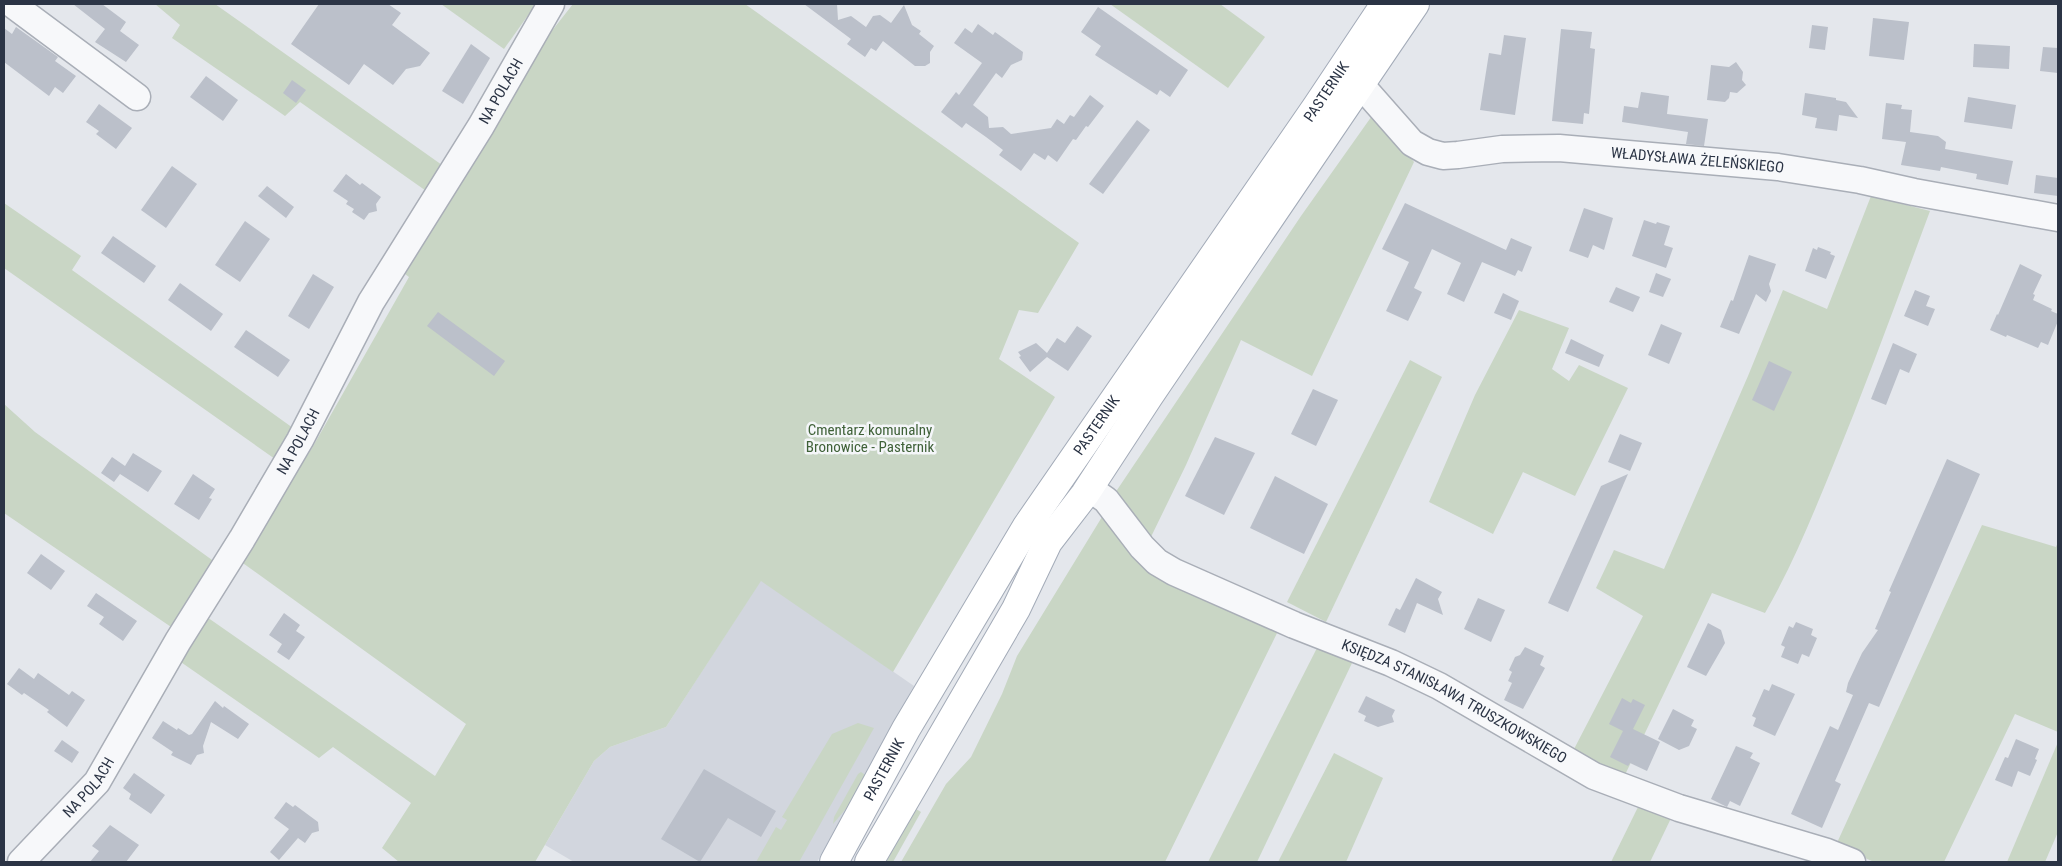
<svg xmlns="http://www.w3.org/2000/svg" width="2062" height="866" font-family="'Roboto Condensed',sans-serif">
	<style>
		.built { fill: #d2d6de }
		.green { fill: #c9d6c5 }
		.building { fill: #bbc0ca }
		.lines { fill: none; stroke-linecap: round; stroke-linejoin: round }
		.minor-casing { stroke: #a9aeb7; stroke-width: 29 }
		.major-casing { stroke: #a3abb8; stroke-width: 30 }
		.minor { stroke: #f7f8fa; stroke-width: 26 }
		.major { stroke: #fff; stroke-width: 28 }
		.labels { text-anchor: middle; stroke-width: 5; stroke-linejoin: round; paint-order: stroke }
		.street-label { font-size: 15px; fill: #2b3445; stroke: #f4f6f9 }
		.park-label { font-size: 15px; fill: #3f6138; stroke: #f4f6f9 }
	</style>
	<rect width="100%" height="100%" fill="#e4e7ec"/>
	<path class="built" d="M761 580 914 686 817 862H574L545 845 594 761 610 747 666 727Z"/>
	<g class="green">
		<path d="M155 4H215L442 165 429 193 300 102 285 116 172 38 180 25Z"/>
		<path d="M441 4H536L504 49Z"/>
		<path d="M573 4H745L1079 243 1038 313 1019 310 999 359 1055 397 893 672 761 581 666 727 610 747 594 761 535 862H399L382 848 411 803 333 747 319 758 175 658 204 615 435 776 466 724 240 561 312 448 409 277 401 271 540 46Z"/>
		<path d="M1110 4H1220L1265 37 1228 88Z"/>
		<path d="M1374 113 1414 162 1312 376 1241 340 1186 465 1148 543 1113 496 1301 216Z"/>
		<path d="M1871 196 1930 211C1898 297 1867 383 1832 468 1812 517 1792 566 1765 613L1712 593 1623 779 1573 751 1643 616 1596 588 1614 550 1664 569 1748 376 1783 290 1827 309Z"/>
		<path d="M4 203 81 256 72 270 293 428 275 459 4 268Z"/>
		<path d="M1519 310 1569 328 1552 369 1569 381 1579 365 1628 388 1575 496 1523 472 1493 534 1429 502 1475 395Z"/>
		<path d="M1410 360 1442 377 1326 622 1287 602Z"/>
		<path d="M4 404 35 432 219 565 177 631 4 513Z"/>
		<path d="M1105 512 1279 629 1165 862H901L946 784 971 757 1002 694 1017 656Z"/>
		<path d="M1982 525 2056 547 2058 542V732L2015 714 1944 862H1874L1836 845Z"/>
		<path d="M1318 646 1353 661 1257 862H1208Z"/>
		<path d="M858 723 874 728 799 862H756L776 827 781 830 787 820 782 817 832 734Z"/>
		<path d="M2058 742V832L2045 862H2007Z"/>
		<path d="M1334 753 1383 778 1346 862H1278Z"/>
		<path d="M861 772 868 777 861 791 833 824 834 817 858 774Z"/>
		<path d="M1640 803 1674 812 1650 862H1611Z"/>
		<path d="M916 809 921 812 893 862H886Z"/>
	</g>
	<g class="building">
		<path d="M73 4H102L126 22 120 31 139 45 126 62 95 42 105 29Z"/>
		<path d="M319 4H388L401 13 392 25 430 53 420 66 406 69 393 85 364 64 349 85 291 44Z"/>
		<path d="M804 4H837L838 20 851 16 866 27 873 16 880 15 891 23 904 5 912 25 921 31 919 34 934 46 930 52V63L925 66H915L883 41 876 51 871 48 865 57 847 44 851 39Z"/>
		<path d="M1098 7 1188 70 1170 97 1160 90 1157 95 1095 55 1101 46 1081 32Z"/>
		<path d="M1873 18 1909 22 1904 60 1869 56Z"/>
		<path d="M978 24 993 35 995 32 1023 52 1022 60 1011 65 1002 78 996 73 973 105 988 117 989 128 1003 127 1011 134 1051 128 1057 119 1064 124 1070 115 1074 117 1090 95 1104 106 1088 127 1086 126 1076 140 1073 139 1057 162 1048 155 1045 160 1034 153 1021 171 999 155 1003 150 986 137 966 123 962 128 941 112 956 92 959 95 982 63 954 43 965 28 972 33Z"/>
		<path d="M1812 25 1828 27 1825 50 1809 48Z"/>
		<path d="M16 27 58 57 55 61 76 76 63 93 55 87 49 96 4 62V28L12 34Z"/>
		<path d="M1561 29 1592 32 1590 48 1595 49 1589 114 1584 113 1583 124 1552 121Z"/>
		<path d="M1504 35 1526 38 1515 115 1480 110 1489 53 1501 55Z"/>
		<path d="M471 44 490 58 463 104 442 91Z"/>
		<path d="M1974 44 2010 46 2009 69 1973 67Z"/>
		<path d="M2043 47 2058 48V73L2040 71Z"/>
		<path d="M1736 62 1743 72 1742 80 1746 85 1737 93 1730 92 1729 98 1725 102 1707 100 1711 65 1729 67Z"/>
		<path d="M206 76 238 100 223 121 190 97Z"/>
		<path d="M292 80 306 90 296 103 283 93Z"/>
		<path d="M1641 92 1669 96 1667 114 1708 119 1704 146 1686 144 1688 132 1622 122 1624 106 1638 108Z"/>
		<path d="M1805 93 1836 98V100L1846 102 1858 118 1839 115 1837 131 1815 128 1817 118 1802 115Z"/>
		<path d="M1968 97 2016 105 2012 129 1964 122Z"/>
		<path d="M1886 103 1902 105 1901 109 1912 110 1910 132 1938 136 1946 142 1945 149 2013 161 2008 185 1976 179 1977 174 1941 167 1940 171 1901 165 1906 142 1882 139Z"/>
		<path d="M99 104 132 128 116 149 96 134 99 131 86 122Z"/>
		<path d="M1137 120 1150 130 1103 194 1089 184Z"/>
		<path d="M172 166 197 184 166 228 141 210Z"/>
		<path d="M346 174 360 185 362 183 381 197 376 204 377 211 369 213 364 220 352 212 354 209 346 204 348 201 333 191Z"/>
		<path d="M2036 175 2058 178V196L2034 193Z"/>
		<path d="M267 186 294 207 286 218 258 196Z"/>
		<path d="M1405 203 1506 250 1511 238 1532 247 1522 272 1518 270 1515 276 1482 262 1464 302 1447 294 1461 263 1432 249 1414 288 1422 292 1408 321 1386 311 1409 262 1382 249Z"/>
		<path d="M1584 208 1613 218 1604 250 1593 245 1588 258 1569 251Z"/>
		<path d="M1644 220 1656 224 1657 222 1670 226 1664 245 1673 248 1666 268 1632 256Z"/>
		<path d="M245 221 270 239 240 282 215 265Z"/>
		<path d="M113 236 156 266 144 283 101 253Z"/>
		<path d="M1818 247 1831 252 1830 254 1835 256 1826 279 1805 271 1813 248 1817 250Z"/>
		<path d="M1749 255 1776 264 1769 284 1771 291 1766 302 1756 294 1739 334 1720 327 1731 300 1733 301Z"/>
		<path d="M2020 264 2042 275 2033 294 2035 295 2033 300 2052 309 2051 311 2058 314V321L2048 345 2041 342 2038 348 2007 335 2006 337 1990 330 1997 314 1998 315Z"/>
		<path d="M1656 273 1671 279 1663 297 1649 292Z"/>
		<path d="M313 274 334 287 309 329 288 316Z"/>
		<path d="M180 283 223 314 211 331 168 300Z"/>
		<path d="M1616 287 1640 297 1633 312 1609 302Z"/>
		<path d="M1915 290 1930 296 1926 306 1935 309 1928 326 1904 316Z"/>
		<path d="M1503 293 1519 301 1511 320 1494 313Z"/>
		<path d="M438 312 505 361 494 376 427 326Z"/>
		<path d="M1661 324 1682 333 1669 364 1648 355Z"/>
		<path d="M1077 326 1092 336 1068 371 1047 357 1030 372 1019 357 1021 356 1018 352 1036 343 1047 353 1057 338 1065 343Z"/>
		<path d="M246 330 290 360 278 377 234 347Z"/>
		<path d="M1571 339 1604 355 1599 367 1565 353Z"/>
		<path d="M1893 343 1917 354 1909 373 1900 369 1886 405 1871 399Z"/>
		<path d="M1769 361 1792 372 1774 411 1752 400Z"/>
		<path d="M1313 389 1338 400 1316 446 1291 434Z"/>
		<path d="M1620 434 1642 443 1630 471 1608 462Z"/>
		<path d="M1215 437 1255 453 1224 515 1185 496Z"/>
		<path d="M133 453 162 471 148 492 120 474 114 482 101 473 112 457 125 466Z"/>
		<path d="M1947 459 1980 474 1879 707 1869 703 1835 781 1841 784 1822 828 1791 814 1830 726 1838 730 1853 695 1846 692 1848 683 1862 653 1878 630 1875 629 1891 592 1889 591Z"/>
		<path d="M193 474 215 489 209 498 212 499 199 520 174 504Z"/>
		<path d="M1628 474 1568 612 1548 603 1601 486Z"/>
		<path d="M1275 476 1328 504 1304 554 1250 528Z"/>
		<path d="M41 554 65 571 51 590 27 573Z"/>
		<path d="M1416 578 1442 592 1438 599 1443 615 1417 603 1405 633 1388 625 1396 608 1400 610Z"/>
		<path d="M96 593 137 621 123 641 99 624 104 617 87 606Z"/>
		<path d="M1478 598 1505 610 1491 642 1464 629Z"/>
		<path d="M284 613 300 625 296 631 305 637 289 660 277 652 282 644 269 635Z"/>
		<path d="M1796 622 1813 629 1811 635 1817 638 1809 657 1802 654 1798 664 1781 657 1785 647 1781 645 1789 626 1793 628Z"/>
		<path d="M1708 623 1721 630 1725 643 1706 676 1687 667Z"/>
		<path d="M1525 647 1544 656 1540 665 1545 668 1523 709 1504 700 1512 683 1508 681 1512 672 1509 670 1515 657 1520 655Z"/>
		<path d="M19 668 34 679 38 673 69 695 72 691 85 700 67 727 47 712 49 710 24 693 22 695 7 684Z"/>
		<path d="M1772 684 1795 694 1775 736 1753 726 1756 718 1752 716 1764 689 1769 691Z"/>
		<path d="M1366 696 1395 710 1392 716 1394 722 1378 727 1364 721 1366 716 1358 712Z"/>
		<path d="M1622 698 1631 703 1633 699 1645 705 1633 729 1660 742 1647 771 1630 763 1628 766 1610 757 1623 731 1609 724Z"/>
		<path d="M215 701 223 708 224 706 249 724 238 739 211 722 203 746 204 753 197 755 191 765 171 755 173 752 152 738 163 721 177 730 178 728 189 735 192 734Z"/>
		<path d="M1673 709 1694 720 1691 726 1697 729 1689 746 1679 750 1658 739Z"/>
		<path d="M2016 739 2039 749 2035 759 2037 760 2030 776 2018 771 2012 787 1995 780 2005 757 2008 758Z"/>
		<path d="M62 740 79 752 72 763 54 751Z"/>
		<path d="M1736 746 1753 753 1750 758 1760 763 1740 806 1730 801 1727 807 1711 799Z"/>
		<path d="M704 769 776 811 761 837 728 818 700 862 661 839Z"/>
		<path d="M134 773 165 795 151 814 129 799 131 794 123 788Z"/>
		<path d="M286 802 293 807 295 805 318 822 319 831 312 833 305 843 298 838 279 860 270 852 289 829 274 818Z"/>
		<path d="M110 825 139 845 126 862H90L99 851 92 846Z"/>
	</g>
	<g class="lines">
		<g class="minor-casing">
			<g id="minor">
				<path d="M12 4 137 97"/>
				<path id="s1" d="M1360 84 1412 143 1428 152 1443 156 1458 155 1502 149 1559 148 1778 167 1860 180 1914 192 2058 218"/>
				<path id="s2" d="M1089 488 1106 500 1142 547 1157 562 1174 572 1294 625 1391 663 1439 686 1594 776 1679 808 1827 852 1852 862"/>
				<path id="s3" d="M21 862 97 782 178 641 242 539 300 440 371 302 481 126 551 4"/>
			</g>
		</g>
		<g class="major-casing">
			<g id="major">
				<path id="s4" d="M834 862 906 729 1027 526 1317 106 1385 4"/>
				<path d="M869 862 1016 609 1048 542 1085 494 1149 396 1415 4"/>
			</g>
		</g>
		<use href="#minor" class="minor"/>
		<use href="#major" class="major"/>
	</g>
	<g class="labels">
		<g class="street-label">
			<text dy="5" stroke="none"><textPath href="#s3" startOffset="911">NA POLACH</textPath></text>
			<text dy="5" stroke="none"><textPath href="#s4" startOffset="915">PASTERNIK</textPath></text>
			<text dy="5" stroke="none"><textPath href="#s1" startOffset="368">WŁADYSŁAWA ŻELEŃSKIEGO</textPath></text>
			<text dy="5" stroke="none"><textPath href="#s4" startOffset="510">PASTERNIK</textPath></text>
			<text dy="5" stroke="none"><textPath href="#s3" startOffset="506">NA POLACH</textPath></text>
			<text dy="5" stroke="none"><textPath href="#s2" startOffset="430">KSIĘDZA STANISŁAWA TRUSZKOWSKIEGO</textPath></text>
			<text dy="5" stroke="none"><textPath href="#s4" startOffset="105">PASTERNIK</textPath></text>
			<text dy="5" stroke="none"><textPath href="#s3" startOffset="101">NA POLACH</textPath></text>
		</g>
		<g class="park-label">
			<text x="870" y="435">Cmentarz komunalny<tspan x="870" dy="17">Bronowice - Pasternik</tspan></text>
		</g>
	</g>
	<rect width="2062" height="866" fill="none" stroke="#2b3445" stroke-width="10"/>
</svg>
